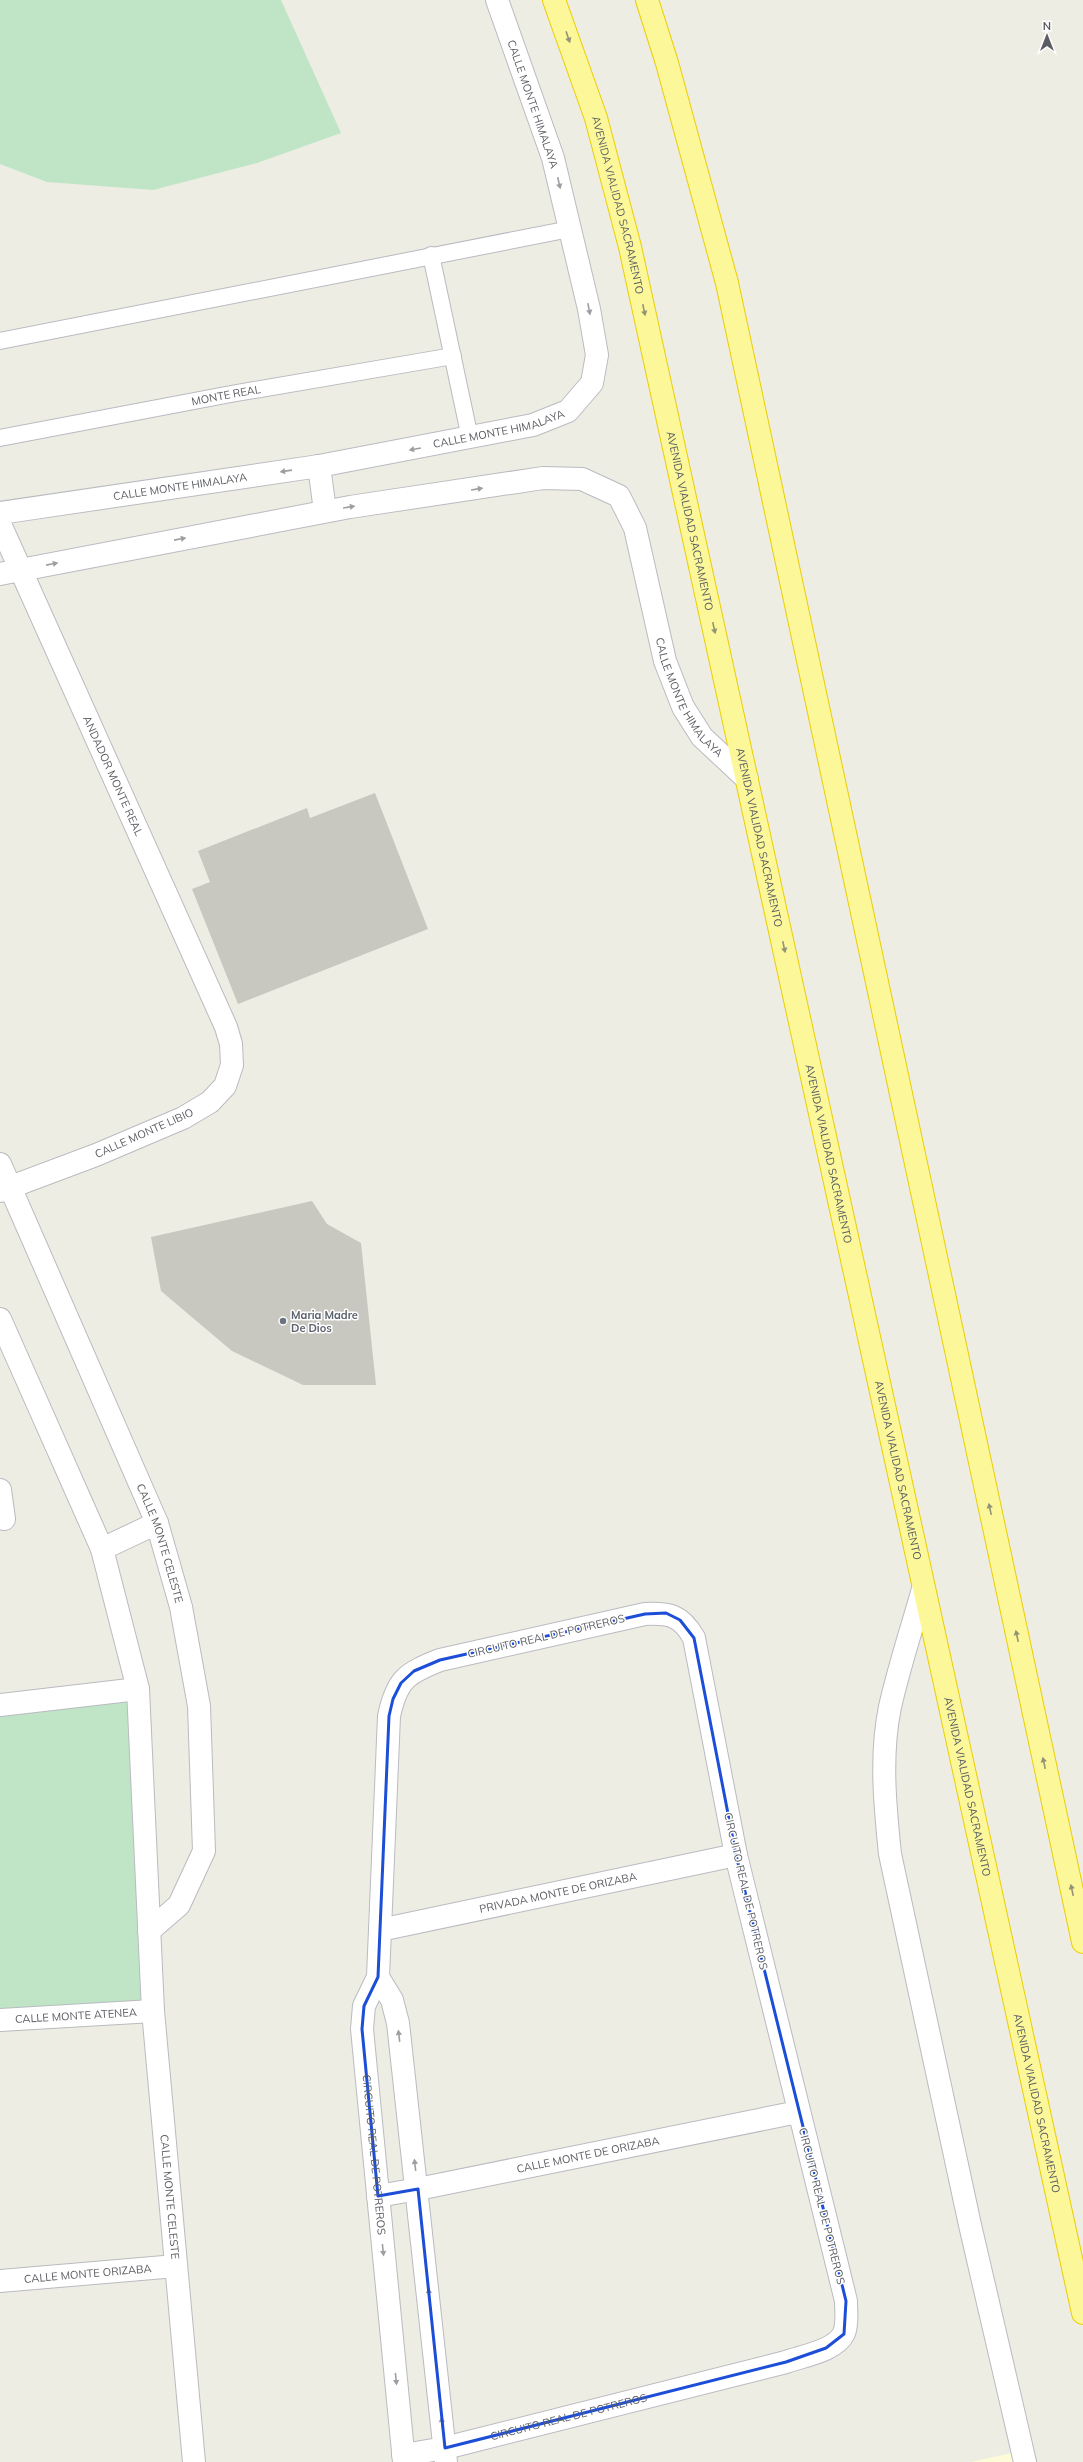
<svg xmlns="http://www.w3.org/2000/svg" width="1083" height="2462" font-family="Mulish,sans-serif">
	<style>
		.commercial { fill: #fdfbd8 }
		.green { fill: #bfe5c6 }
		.building { fill: #c8c7c0 }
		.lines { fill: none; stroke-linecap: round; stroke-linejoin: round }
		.service-casing { stroke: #babbc1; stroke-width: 18 }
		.minor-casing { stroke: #babbc1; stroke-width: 24 }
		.trunk-casing { stroke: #eccd04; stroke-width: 24 }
		.service { stroke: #fff; stroke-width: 16 }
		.minor { stroke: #fff; stroke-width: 22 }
		.trunk { stroke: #fcf89a; stroke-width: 22 }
		.oneway { fill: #939376 }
		.oneway2 { fill: #9d9ea1 }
		.marked { fill: none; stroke: #1d4ed8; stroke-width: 3; stroke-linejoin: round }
		.worship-dot { fill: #6b7280; stroke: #fff; stroke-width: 1.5 }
		.labels { text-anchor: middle; stroke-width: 3; stroke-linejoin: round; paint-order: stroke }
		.street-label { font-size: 11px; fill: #5b5d63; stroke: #fff }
		.worship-label { font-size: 11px; font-weight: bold; fill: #5b616d; stroke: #fff; text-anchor: start }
	</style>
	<rect width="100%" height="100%" fill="#edede3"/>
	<path class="commercial" d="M1029 2449 1034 2462H971Z"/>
	<g class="green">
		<path d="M0 0H281L341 133 257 163 153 190 47 182 0 164Z"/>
		<path d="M144 1691 155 2004 0 2017V1706Z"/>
	</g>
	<g class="building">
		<path d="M375 793 428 929 238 1004 192 889 210 882 198 851 307 808 310 818Z"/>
		<path d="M312 1201 327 1224 361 1243 376 1385H303L232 1351 161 1291 151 1237Z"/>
	</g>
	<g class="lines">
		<g class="service-casing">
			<g id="service">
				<path d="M431 255 470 438"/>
				<path d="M0 341 570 229"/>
				<path id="s1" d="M0 438 231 394 453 356"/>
			</g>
		</g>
		<g class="minor-casing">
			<g id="minor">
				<path d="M319 466 325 511"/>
				<path id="s2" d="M0 513 319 466 533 425 568 411 592 383 597 355 589 309 553 158 497 0"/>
				<path id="s3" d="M0 524 226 1027 231 1044 232 1065 225 1086 210 1102 183 1118 96 1155 0 1191"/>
				<path id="s4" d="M0 574 350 507 543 478 582 479 619 496 635 528 665 661 683 707 702 737 747 779"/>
				<path id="s5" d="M0 1164 157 1523 181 1607 199 1706 204 1851 179 1905 149 1931"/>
				<path id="s6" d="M0 1319 102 1549 138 1689 153 2011 194 2462"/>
				<path d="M0 1490 4 1519"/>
				<path d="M102 1549 157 1523"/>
				<path d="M923 1589C912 1628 899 1667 890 1707 880 1755 885 1806 890 1854L970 2225 1025 2462"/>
				<path d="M0 1705 138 1689"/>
				<path id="s7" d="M380 1930 736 1855"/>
				<path d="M378 1977 392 2000 398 2023 446 2462"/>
				<path id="s8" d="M0 2020 153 2011"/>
				<path id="s9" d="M378 2196 418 2189 798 2112"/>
				<path id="s10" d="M0 2281 176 2266"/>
				<path id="s11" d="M403 2455 445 2448 786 2362C802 2356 836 2351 844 2333 848 2323 846 2311 846 2301L736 1855 694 1638C681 1615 670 1613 645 1614L440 1660C407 1673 397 1679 389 1716L378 1977 364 2006 362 2029 404 2462"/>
			</g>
		</g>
		<g class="trunk-casing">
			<g id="trunk">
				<path id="s12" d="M554 0 596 118 630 247 1083 2313"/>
				<path d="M647 0 667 63 727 283 1083 1942"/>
			</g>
		</g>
		<use href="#service" class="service"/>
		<use href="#minor" class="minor"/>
		<use href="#trunk" class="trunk"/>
	</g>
	<defs><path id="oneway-solid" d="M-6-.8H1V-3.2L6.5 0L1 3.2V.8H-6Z"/></defs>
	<g class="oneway">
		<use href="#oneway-solid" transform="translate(568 37) rotate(71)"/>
		<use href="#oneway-solid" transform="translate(644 310) rotate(78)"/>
		<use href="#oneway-solid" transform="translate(714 628) rotate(78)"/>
		<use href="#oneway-solid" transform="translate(784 947) rotate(78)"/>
		<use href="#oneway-solid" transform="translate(990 1509) rotate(-102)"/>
		<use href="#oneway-solid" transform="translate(1017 1636) rotate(-102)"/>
		<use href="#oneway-solid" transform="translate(1044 1763) rotate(-102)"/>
		<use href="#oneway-solid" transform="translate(1072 1890) rotate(-102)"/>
	</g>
	<g class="oneway2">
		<use href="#oneway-solid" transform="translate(559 183) rotate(77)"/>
		<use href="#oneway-solid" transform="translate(589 309) rotate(79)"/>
		<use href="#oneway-solid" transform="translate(415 449) rotate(170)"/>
		<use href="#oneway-solid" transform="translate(286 471) rotate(172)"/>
		<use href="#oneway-solid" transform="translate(477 489) rotate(-9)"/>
		<use href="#oneway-solid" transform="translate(349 507) rotate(-9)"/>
		<use href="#oneway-solid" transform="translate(180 539) rotate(-11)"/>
		<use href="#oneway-solid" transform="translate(52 564) rotate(-11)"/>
		<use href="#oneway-solid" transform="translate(399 2036) rotate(-97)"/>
		<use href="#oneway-solid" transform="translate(415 2165) rotate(-97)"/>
		<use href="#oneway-solid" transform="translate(383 2250) rotate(84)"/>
		<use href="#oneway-solid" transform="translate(429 2294) rotate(-96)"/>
		<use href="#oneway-solid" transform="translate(396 2379) rotate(84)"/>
		<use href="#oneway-solid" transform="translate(442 2423) rotate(-96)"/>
	</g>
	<path class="marked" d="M666 1613 680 1620 694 1638 736 1855 846 2301 844 2334 826 2348 786 2362 445 2448 418 2189 378 2196 362 2029 364 2006 378 1977 389 1716 393 1699 401 1683 414 1671 440 1660 645 1614Z"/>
	<circle class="worship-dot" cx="283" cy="1321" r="4"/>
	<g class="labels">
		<g class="street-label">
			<text transform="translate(533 104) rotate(71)" y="4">CALLE MONTE HIMALAYA</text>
			<text dy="4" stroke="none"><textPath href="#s12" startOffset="215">AVENIDA VIALIDAD SACRAMENTO</textPath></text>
			<text dy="4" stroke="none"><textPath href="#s1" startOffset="230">MONTE REAL</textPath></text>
			<text dy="4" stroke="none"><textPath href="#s2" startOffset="506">CALLE MONTE HIMALAYA</textPath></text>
			<text dy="4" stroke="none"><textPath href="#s2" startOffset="182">CALLE MONTE HIMALAYA</textPath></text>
			<text dy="4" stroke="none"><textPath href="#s12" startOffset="539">AVENIDA VIALIDAD SACRAMENTO</textPath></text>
			<text dy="4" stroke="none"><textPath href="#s4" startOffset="847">CALLE MONTE HIMALAYA</textPath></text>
			<text dy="4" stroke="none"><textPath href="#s3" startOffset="276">ANDADOR MONTE REAL</textPath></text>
			<text dy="4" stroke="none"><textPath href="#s12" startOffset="863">AVENIDA VIALIDAD SACRAMENTO</textPath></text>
			<text transform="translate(144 1133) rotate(-24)" y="4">CALLE MONTE LIBIO</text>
			<text dy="4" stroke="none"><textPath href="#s12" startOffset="1187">AVENIDA VIALIDAD SACRAMENTO</textPath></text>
			<text dy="4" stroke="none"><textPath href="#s12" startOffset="1511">AVENIDA VIALIDAD SACRAMENTO</textPath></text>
			<text dy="4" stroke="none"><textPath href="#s5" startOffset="412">CALLE MONTE CELESTE</textPath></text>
			<text transform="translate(546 1636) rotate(-13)" y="4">CIRCUITO REAL DE POTREROS</text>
			<text dy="4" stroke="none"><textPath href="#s12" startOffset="1835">AVENIDA VIALIDAD SACRAMENTO</textPath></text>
			<text transform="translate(746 1891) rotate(77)" y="4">CIRCUITO REAL DE POTREROS</text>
			<text dy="4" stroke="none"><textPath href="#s7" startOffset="182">PRIVADA MONTE DE ORIZABA</textPath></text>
			<text dy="4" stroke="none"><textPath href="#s8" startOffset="76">CALLE MONTE ATENEA</textPath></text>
			<text dy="4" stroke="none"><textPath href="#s12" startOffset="2159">AVENIDA VIALIDAD SACRAMENTO</textPath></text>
			<text dy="4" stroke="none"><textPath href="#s11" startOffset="1966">CIRCUITO REAL DE POTREROS</textPath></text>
			<text dy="4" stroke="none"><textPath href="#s9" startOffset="214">CALLE MONTE DE ORIZABA</textPath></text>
			<text dy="4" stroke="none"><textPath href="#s6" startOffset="905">CALLE MONTE CELESTE</textPath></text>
			<text transform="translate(822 2206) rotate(76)" y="4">CIRCUITO REAL DE POTREROS</text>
			<text dy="4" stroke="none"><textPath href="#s10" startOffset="88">CALLE MONTE ORIZABA</textPath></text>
			<text dy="4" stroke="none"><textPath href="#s11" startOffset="170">CIRCUITO REAL DE POTREROS</textPath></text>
		</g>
		<g class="worship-label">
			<text x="291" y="1319">Maria Madre<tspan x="291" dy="13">De Dios</tspan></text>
		</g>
	</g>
	<g transform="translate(1047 36)" stroke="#ffffff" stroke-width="3" paint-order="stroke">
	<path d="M0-3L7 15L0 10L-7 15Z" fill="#5b5d63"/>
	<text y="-6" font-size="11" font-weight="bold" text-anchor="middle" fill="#5b5d63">N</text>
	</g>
</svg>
